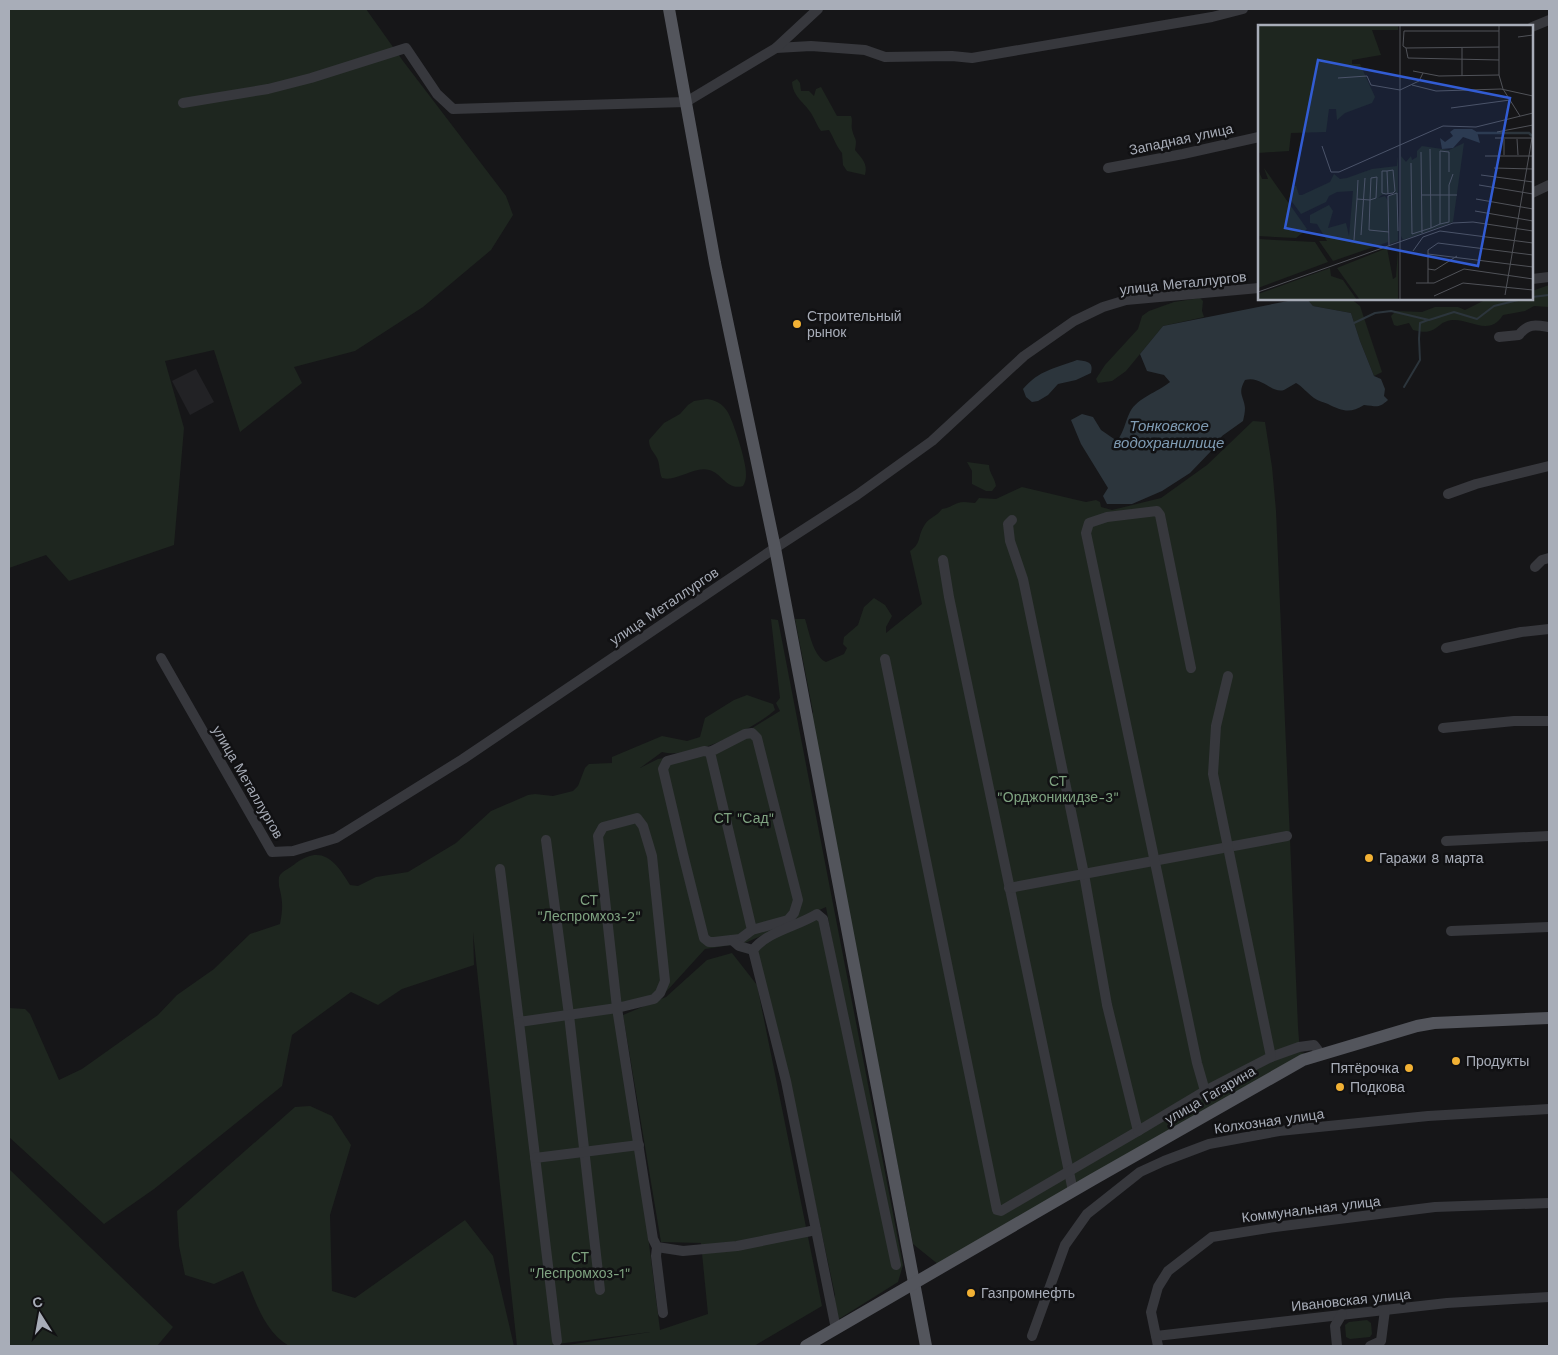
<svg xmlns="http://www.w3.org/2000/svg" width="1558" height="1355" font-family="'Work Sans',sans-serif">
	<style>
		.built { fill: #222225 }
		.green { fill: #1e261f }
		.water { fill: #2c353c }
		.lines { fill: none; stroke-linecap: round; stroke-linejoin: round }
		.stream { stroke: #2c353c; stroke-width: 2 }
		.minor { stroke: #37383d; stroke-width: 10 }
		.major { stroke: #53555c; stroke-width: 12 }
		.poi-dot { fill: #f2b134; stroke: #111113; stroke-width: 2 }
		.labels { text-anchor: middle; stroke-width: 5; stroke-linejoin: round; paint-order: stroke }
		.street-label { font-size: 14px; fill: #a8adb8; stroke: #111113 }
		.poi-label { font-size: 14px; fill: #a8adb8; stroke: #111113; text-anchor: start }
		.park-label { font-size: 14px; fill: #7fa381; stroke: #111113 }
		.water-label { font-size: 15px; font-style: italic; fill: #7f9bb3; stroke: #111113 }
		.inset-river { fill: none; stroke: #2c353c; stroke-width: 2.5 }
		.inset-road { fill: none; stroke: #505258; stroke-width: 1 }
		.view { fill: #325cd3; fill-opacity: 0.15; stroke: #325cd3; stroke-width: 2.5 }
		.inset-edge { fill: none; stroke: #a8adb8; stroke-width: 2.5 }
	</style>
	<rect width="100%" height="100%" fill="#161618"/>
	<path class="built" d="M196 369 214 402 190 415 172 381Z"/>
	<g class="green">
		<path d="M9 9H366L403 61 506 196 513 215 491 250 423 307 355 351 294 367 302 383 240 432 214 350 165 361 184 428 174 545 69 581 46 555 9 568Z"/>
		<path d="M797 79 800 83 801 91H809L814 96 816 89 821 87 837 116H851C853 121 851 124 852 129 854 140 858 137 855 150 862 159 868 163 865 175L847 171 843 165 842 153C836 146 834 138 829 130L821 131C817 126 815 119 811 113 804 102 793 97 792 82Z"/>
		<path d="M1549 285V307L1534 306 1525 311 1503 315C1489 337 1471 319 1453 320 1435 321 1439 337 1413 330L1409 323 1397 326 1394 325 1391 316 1396 311 1422 312 1435 307H1458L1465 310 1487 299H1532V291Z"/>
		<path d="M1200 298 1203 301 1202 311 1204 317 1163 326 1126 371 1112 381 1098 383 1096 379 1105 365 1138 329 1142 316 1149 311 1174 302Z"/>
		<path d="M1307 299H1351L1360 306 1382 372 1374 376 1360 341 1351 313 1313 306Z"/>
		<path d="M707 399C715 400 722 403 727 411 733 420 747 463 746 475 746 479 745 483 743 486 727 491 722 473 709 470 693 466 678 482 662 478 659 472 660 464 657 458 653 451 649 448 649 440L664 423 680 414 688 405 694 401Z"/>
		<path d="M1253 421 1265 422 1272 467 1276 511 1298 1027 1300 1052 1305 1053 939 1265 913 1244 811 717 813 712 795 619H805C809 631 813 656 826 662L844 654 847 648 843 644 844 637 858 625 864 607 874 598 885 605 892 616 886 627V633L922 604 910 551C922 543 917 537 924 526 928 518 936 517 942 509 949 508 952 505 958 503 964 501 970 503 975 503L979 498 996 499 1022 487 1077 500 1086 502 1096 500 1100 502 1101 507 1112 510 1161 498 1207 465Z"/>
		<path d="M967 462 989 465C989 473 995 478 996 486L992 491H986L972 484V471Z"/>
		<path d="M771 619 778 620 903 1265 898 1282 839 1319 834 1301 835 1295 789 1081 756 951 760 945 816 918 821 922 878 1186 826 907 745 943 705 949 664 994 619 1008 660 1330 708 1314 701 1243 661 1242 623 1015 666 997 707 960 732 953 757 985 822 1306 754 1346H562L650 1332 542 1346H517L473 932 474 965 402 989 378 1005 351 992 292 1035 282 1086 154 1189 104 1224 9 1137V1008L25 1009 30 1014 59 1080 82 1069 158 1015 177 995 214 969 250 934 280 924C283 908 283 902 279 886 279 883 278 878 280 875 284 870 292 867 296 863 323 844 336 862 350 885L358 886 376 877 408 872 456 843 491 811 528 795 535 794 553 796 573 791 578 786 585 768 589 764 612 763V757L662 736 687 741 700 737 705 718 734 700 747 695 773 704 775 710C754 729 690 760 662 752L640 768 658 759 682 755 710 747 749 730 780 711 776 703 780 698Z"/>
		<path d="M310 1106 332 1116 351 1145 330 1215 332 1291 355 1298 465 1220 493 1256 514 1346H289C263 1331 254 1297 243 1271L214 1284 185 1275 179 1246 177 1211 295 1107Z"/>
		<path d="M9 1169 173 1327 157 1346H9Z"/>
		<path d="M1367 1320 1371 1323 1372 1334 1370 1337 1350 1339 1346 1337 1345 1325 1349 1322Z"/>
	</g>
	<g class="water">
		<path d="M1298 299H1307L1313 306 1351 313 1360 341 1374 376 1381 379 1385 389 1384 396 1388 400C1378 409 1377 406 1364 405 1350 414 1342 411 1328 404 1324 402 1318 401 1314 398 1307 393 1303 387 1296 383 1292 385 1288 388 1284 390 1272 394 1261 375 1245 380 1237 394 1244 396 1245 408 1245 412 1244 417 1243 421L1222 436 1214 448 1190 473 1162 491 1132 504H1107L1103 496 1108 488 1081 444 1071 420 1082 414 1093 417 1101 430 1117 441C1124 432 1125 422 1130 412 1137 398 1158 392 1170 382L1164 375 1147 371 1140 354 1163 326Z"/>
		<path d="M1077 360C1087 361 1094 362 1091 373L1076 380 1058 384 1048 395 1038 401 1032 402 1026 397 1023 389C1039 370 1056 368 1077 360Z"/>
	</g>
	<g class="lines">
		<g class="stream">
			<path d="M1532 297 1549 295"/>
			<path d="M1354 323 1375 313 1391 311 1429 320 1454 312 1477 319 1494 306 1522 299"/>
			<path d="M1404 387 1420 360 1419 339 1420 323 1428 320"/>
		</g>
		<g class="minor">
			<path d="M1532 27 1549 20"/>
			<path d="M776 48 811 46 865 50 885 57 952 56 972 58 1212 17 1243 9"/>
			<path d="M183 103 268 89 311 78 406 48 437 94 453 109 686 102 776 48 818 9"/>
			<path d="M1108 168 1183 154 1259 137"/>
			<path d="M1532 193 1549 185"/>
			<path d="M1532 279 1549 277"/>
			<path d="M1499 337 1519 335C1528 323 1536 325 1549 327"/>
			<path d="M1448 494 1476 484 1549 466"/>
			<path d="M943 560 949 597 1073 1191"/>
			<path d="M1535 567 1542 560 1549 558"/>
			<path d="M1446 648 1521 632 1549 629"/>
			<path d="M161 658 272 852 293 851 336 838 463 759 775 548 857 495 932 441 1024 356 1074 321 1103 307 1126 300 1259 288"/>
			<path d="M885 659 997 1210 1001 1211 1138 1131 1107 1005 1084 874 1023 579 1010 541 1008 524 1012 520"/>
			<path d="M1443 728 1514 721H1549"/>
			<path d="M710 752 745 734 752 733 757 738 798 900 794 913 788 920 752 930 740 939 714 942H709L704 938 683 854 663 769 667 761 704 751 710 752 752 930"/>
			<path d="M546 840 569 1015 600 1290"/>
			<path d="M1446 841 1549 836"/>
			<path d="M500 869 519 1022 617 1008 598 836 603 827 637 818 643 826 652 856 665 981 660 993 654 999 617 1008 653 1239 657 1247 683 1251 737 1246 816 1230"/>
			<path d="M1009 888 1287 836"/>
			<path d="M1451 931 1549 927"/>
			<path d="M732 940 739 946 753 950"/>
			<path d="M519 1022 557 1341"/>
			<path d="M1271 1057 1299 1047 1314 1045 1321 1054"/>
			<path d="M1205 1091 1271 1057 1213 774 1216 726 1228 676"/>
			<path d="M1138 1131 1205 1091 1197 1063 1086 533 1089 523 1107 517 1157 511 1160 515 1191 668"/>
			<path d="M535 1158 639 1145"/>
			<path d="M657 1247 656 1256 663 1313"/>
			<path d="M836 1329 786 1081 753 950C768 931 796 927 817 914L823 919 896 1265"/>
			<path d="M1032 1336 1065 1245 1087 1214 1140 1172 1164 1161 1209 1144 1279 1131 1428 1116 1549 1109"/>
			<path d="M1156 1336 1447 1303 1549 1297"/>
			<path d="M1158 1346 1151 1312 1158 1287 1168 1271 1212 1237 1275 1227 1435 1207 1549 1203"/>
			<path d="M1337 1346 1335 1326 1342 1314"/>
			<path d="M1370 1346 1381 1341 1385 1310"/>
		</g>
		<g class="major">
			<path d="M669 9 715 263 775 548 926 1346"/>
			<path d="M806 1346 1092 1180 1303 1060 1417 1026 1434 1023 1549 1018"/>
		</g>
	</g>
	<g class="poi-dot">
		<circle cx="797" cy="324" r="5"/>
		<circle cx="1369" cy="858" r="5"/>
		<circle cx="1456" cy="1061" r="5"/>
		<circle cx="1409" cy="1068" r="5"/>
		<circle cx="1340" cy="1087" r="5"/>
		<circle cx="971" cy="1293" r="5"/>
	</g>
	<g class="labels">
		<g class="street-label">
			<text transform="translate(1181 139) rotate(-12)" y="5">Западная улица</text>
			<text transform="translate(1183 283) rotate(-6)" y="5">улица Металлургов</text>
			<text transform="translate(664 606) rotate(-34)" y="5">улица Металлургов</text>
			<text transform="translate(248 782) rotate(60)" y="5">улица Металлургов</text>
			<text transform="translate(1210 1095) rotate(-30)" y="5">улица Гагарина</text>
			<text transform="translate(1269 1121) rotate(-8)" y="5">Колхозная улица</text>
			<text transform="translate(1311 1209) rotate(-7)" y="5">Коммунальная улица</text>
			<text transform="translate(1351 1300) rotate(-6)" y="5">Ивановская улица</text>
		</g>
		<g class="poi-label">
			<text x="807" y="321">Строительный<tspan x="807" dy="16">рынок</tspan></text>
			<text x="1379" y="863">Гаражи 8 марта</text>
			<text x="1466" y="1066">Продукты</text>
			<text x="1399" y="1073" text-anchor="end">Пятёрочка</text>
			<text x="1350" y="1092">Подкова</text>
			<text x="981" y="1298">Газпромнефть</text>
		</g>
		<g class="park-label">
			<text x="1058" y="786">СТ<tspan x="1058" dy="16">"Орджоникидзе-3"</tspan></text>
			<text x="744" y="823">СТ "Сад"</text>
			<text x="589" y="905">СТ<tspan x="589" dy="16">"Леспромхоз-2"</tspan></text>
			<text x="580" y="1262">СТ<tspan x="580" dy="16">"Леспромхоз-1"</tspan></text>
		</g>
		<g class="water-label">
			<text x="1169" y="431">Тонковское<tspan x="1169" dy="17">водохранилище</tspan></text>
		</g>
	</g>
	<g transform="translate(1258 25)">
		<rect width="275" height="275" fill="#161618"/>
		<path d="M0 0H140V5H114L123 30 94 35V39H102L117 72 114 78 87 88 79 95 78 84H71L68 107 33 108 31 126 0 128ZM206 118 195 197 145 215 143 211V131L148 137 153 131 154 135 159 132V126L164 121 191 125ZM140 131V216L132 219 130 171 140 168 124 170 120 173 127 171 130 176V217L75 236 61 216H69L59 199 52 198V190L71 180 75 186 70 203 88 198 91 211 95 166 79 167 71 171 68 177 43 189 32 174 34 161H38L41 170H44L72 157 76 149 82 154 89 153 114 144 139 141ZM6 143 49 204 38 213 0 211V144L4 154H10ZM0 214 57 217 70 237 0 263ZM129 223 135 254 138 252 140 225V275H102L79 243ZM72 243 73 251 85 255 99 275H0V269Z" fill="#1e261f"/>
		<path d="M196 104H214L219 107 222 118 205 112 195 123 184 124 182 113 187 117 195 111 192 107Z" fill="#2c353c"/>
		<path class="inset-river" d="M219 108H271L274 111"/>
		<path class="inset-road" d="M241 0V50L245 64 262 91M260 12 275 10M148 23 145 21 146 6H241M148 23 150 33 241 35M148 23 241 22M204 23V51M155 46 181 51 241 50M80 53 109 51 113 60 142 65 161 56 165 48M154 60 178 66 243 64 275 71M193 83 252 75M239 107 275 100M237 113H275M246 114V130M259 114 260 130M64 121 73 147H81L185 101 218 102 275 88M163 127 164 208M227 131H275M153 138 154 209 173 203 172 124M236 143 275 144M129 146 135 145 137 166 135 168 128 169 124 168V146H129L130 169M223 150 275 157M100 155 99 174 112 175 113 153 119 152 118 173 112 175 111 205 131 207M221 160 275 169M163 170H199M218 174 275 184M217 186 275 196M182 199 191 197V160L195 149M173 203 182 199V126L191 127V147M103 210 107 153M96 215 99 174M131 220 130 171 139 168 140 206M155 226 165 212 182 206 275 218M170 229 275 242M170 244 177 245 199 231M158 258H176L206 244 275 254M170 258V225L180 218 275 230M0 267 195 198 215 197 275 206M247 270 274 113M176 271 205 258 275 265M142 275V0"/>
		<path class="view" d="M60 35 252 73 220 241 27 203Z"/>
		<rect width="275" height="275" class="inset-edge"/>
	</g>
	<rect width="1558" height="1355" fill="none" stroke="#a8adb8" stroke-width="20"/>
	<g transform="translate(40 1315) rotate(349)" stroke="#111113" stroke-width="4" paint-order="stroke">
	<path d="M0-4L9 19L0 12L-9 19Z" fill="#a8adb8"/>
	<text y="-8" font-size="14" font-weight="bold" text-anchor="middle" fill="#a8adb8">С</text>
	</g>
</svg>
